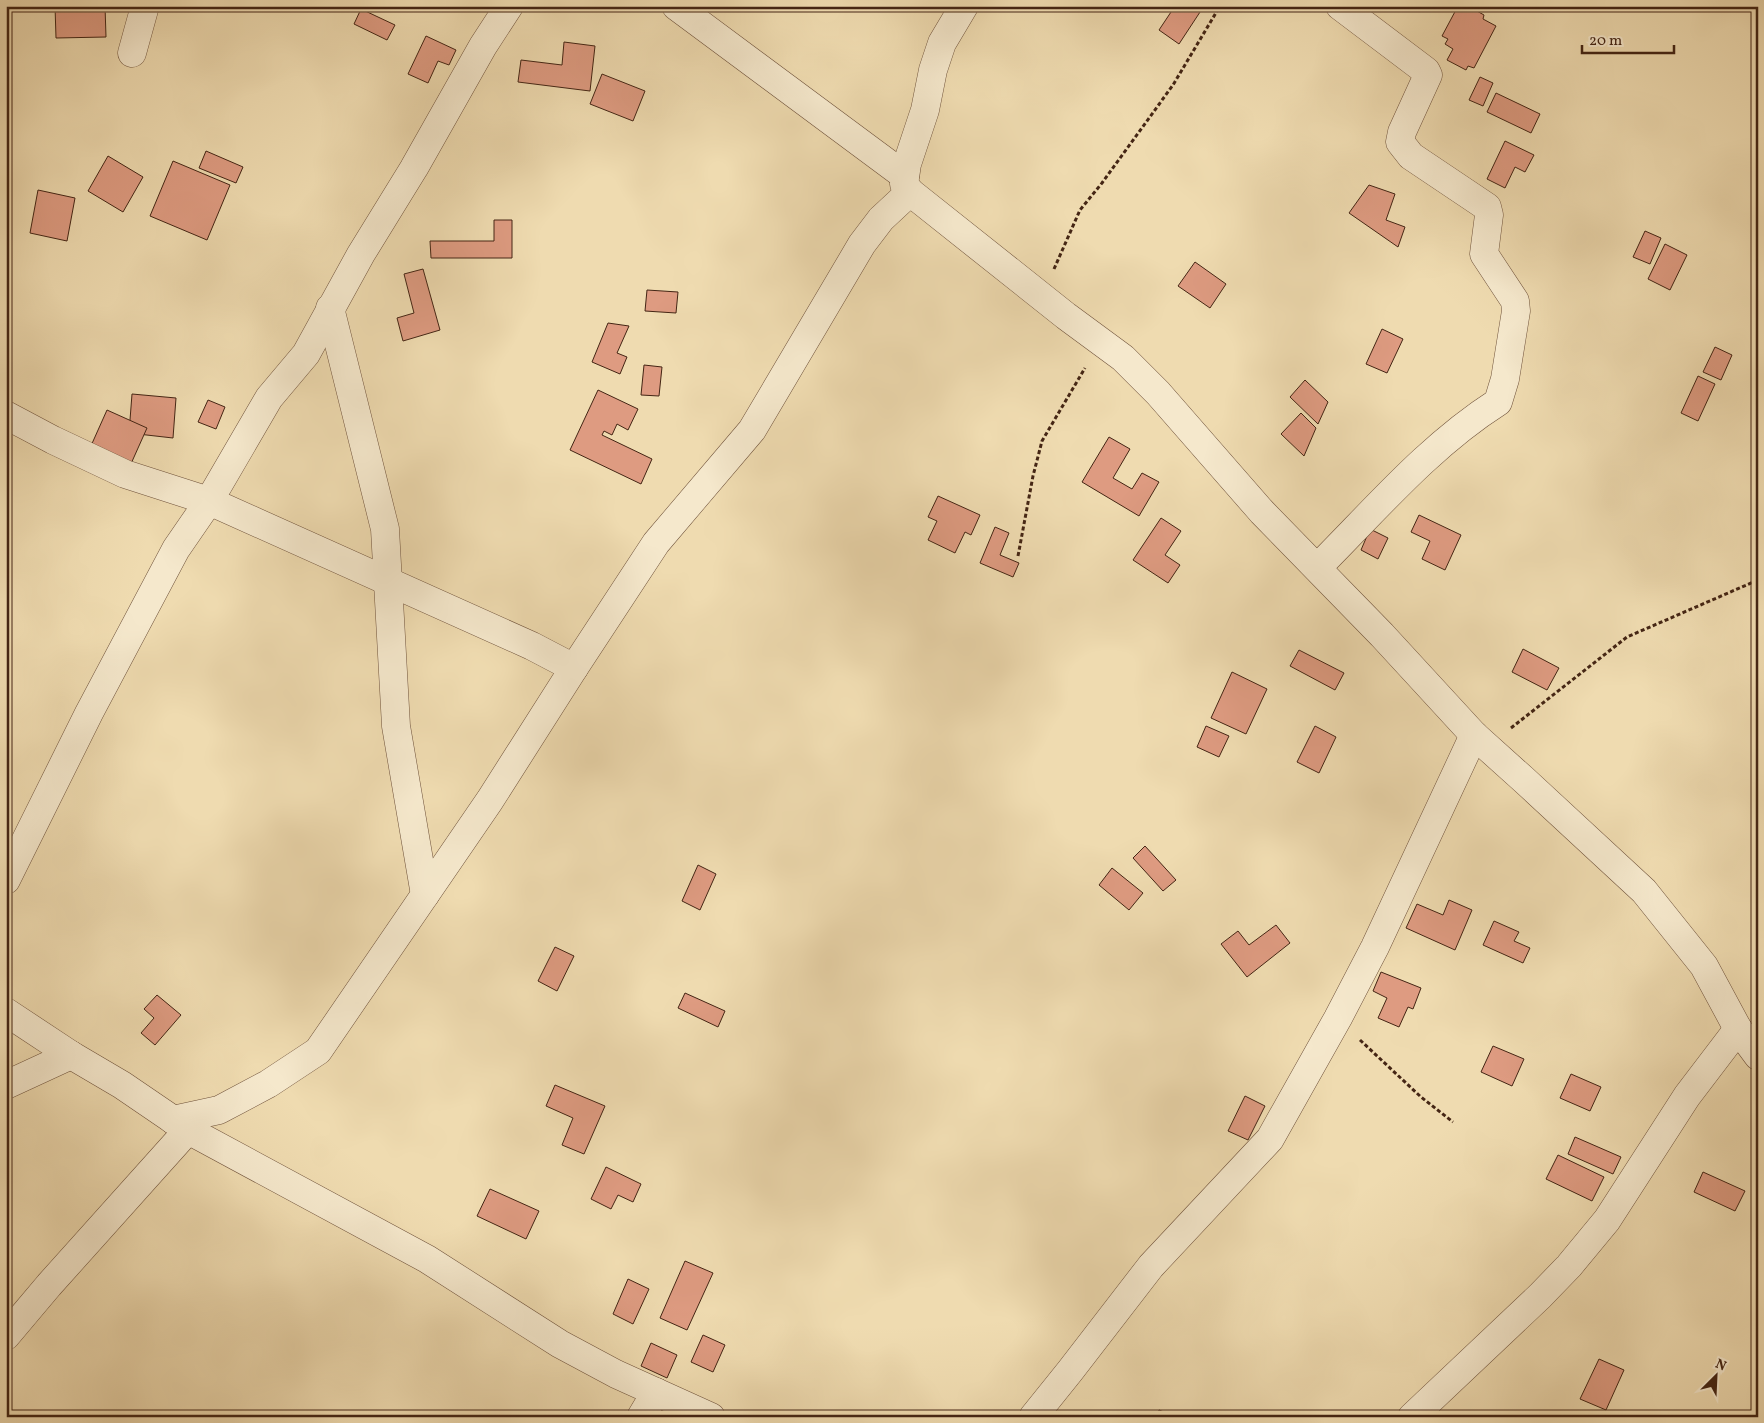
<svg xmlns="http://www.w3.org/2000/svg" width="1764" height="1423" font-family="Vollkorn,serif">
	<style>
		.building { fill: #de9b81; stroke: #442514 }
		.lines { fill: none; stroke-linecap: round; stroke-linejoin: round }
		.minor-casing { stroke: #6f523b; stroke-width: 29 }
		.path { stroke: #442514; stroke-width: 3; stroke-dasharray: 4 2.5; stroke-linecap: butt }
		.minor { stroke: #f5e8cc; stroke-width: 28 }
	</style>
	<rect width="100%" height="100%" fill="#efdbb0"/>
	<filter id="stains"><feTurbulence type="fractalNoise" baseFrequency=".004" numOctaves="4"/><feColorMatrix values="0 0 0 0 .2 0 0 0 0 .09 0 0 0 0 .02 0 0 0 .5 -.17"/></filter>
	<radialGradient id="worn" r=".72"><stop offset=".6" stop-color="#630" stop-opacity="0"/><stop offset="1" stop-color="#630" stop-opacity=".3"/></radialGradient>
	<g class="building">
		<path d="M55 6H105L106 37 56 38Z"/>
		<path d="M1175 6H1198L1202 9 1179 44 1159 30Z"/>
		<path d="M1458 6H1468L1484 15 1483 19 1496 26 1474 68 1468 66 1466 70 1447 60 1453 49 1445 44 1448 39 1442 36Z"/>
		<path d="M361 9 395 25 387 40 354 24Z"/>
		<path d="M426 36 456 50 449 65 438 61 428 83 408 74Z"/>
		<path d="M564 42 595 46 590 91 518 82 521 60 562 65Z"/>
		<path d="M602 74 645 91 633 121 590 104Z"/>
		<path d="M1480 77 1493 83 1483 106 1469 100Z"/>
		<path d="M1496 93 1540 114 1531 133 1487 112Z"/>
		<path d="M1505 141 1534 155 1525 172 1515 167 1505 188 1487 179Z"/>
		<path d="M206 151 243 167 236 183 199 168Z"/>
		<path d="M108 156 143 177 123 212 88 191Z"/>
		<path d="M173 161 230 185 207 240 150 216Z"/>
		<path d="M1369 185 1395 194 1386 220 1405 227 1398 247 1349 213Z"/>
		<path d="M38 190 75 198 67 241 30 233Z"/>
		<path d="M494 220H512V258H431L430 241H494Z"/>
		<path d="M1645 231 1661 238 1650 264 1633 257Z"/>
		<path d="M1665 244 1687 255 1670 290 1648 279Z"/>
		<path d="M1195 262 1226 284 1210 308 1178 286Z"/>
		<path d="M423 269 440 330 403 341 397 318 414 313 404 274Z"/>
		<path d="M647 290 678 292 676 313 645 311Z"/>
		<path d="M608 323 629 326 617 353 627 357 620 374 592 362Z"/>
		<path d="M1382 329 1403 339 1387 373 1366 364Z"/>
		<path d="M1715 347 1732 355 1721 380 1703 372Z"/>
		<path d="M644 365 662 367 659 396 641 395Z"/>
		<path d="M1698 376 1715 384 1698 421 1681 413Z"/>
		<path d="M1305 380 1328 402 1318 424 1290 397Z"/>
		<path d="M598 390 638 409 628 430 617 424 612 435 604 431 602 435 652 459 641 484 570 450Z"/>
		<path d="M132 394 176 398 173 438 129 433Z"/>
		<path d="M208 400 225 407 216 429 198 422Z"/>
		<path d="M107 410 147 428 130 466 90 448Z"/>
		<path d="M1301 413 1316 428 1304 456 1281 434Z"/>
		<path d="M1109 437 1130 449 1113 478 1132 489 1142 473 1159 482 1139 516 1082 482Z"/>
		<path d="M938 496 980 515 971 535 965 532 955 553 928 540 937 521 928 517Z"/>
		<path d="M1419 515 1461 535 1445 570 1422 559 1430 541 1411 532Z"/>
		<path d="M1161 518 1181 531 1165 555 1180 565 1168 583 1133 560Z"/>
		<path d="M995 527 1009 533 1000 555 1019 563 1013 577 980 563Z"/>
		<path d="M1370 529 1388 538 1378 559 1361 550Z"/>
		<path d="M1523 649 1559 668 1547 690 1512 672Z"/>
		<path d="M1299 650 1344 673 1335 690 1290 666Z"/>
		<path d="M1232 672 1267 689 1246 734 1211 718Z"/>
		<path d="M1206 726 1229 736 1219 757 1197 747Z"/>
		<path d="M1315 726 1336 737 1319 773 1297 762Z"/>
		<path d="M1145 846 1176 880 1163 891 1133 858Z"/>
		<path d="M698 865 716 874 700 910 682 901Z"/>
		<path d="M1112 868 1143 893 1129 910 1099 885Z"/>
		<path d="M1449 900 1472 910 1455 950 1406 928 1417 904 1443 915Z"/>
		<path d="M1494 921 1519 932 1514 941 1530 948 1523 963 1483 945Z"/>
		<path d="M1276 925 1290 943 1247 977 1221 944 1238 931 1249 945Z"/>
		<path d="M555 947 574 956 557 991 538 981Z"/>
		<path d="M1381 972 1421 988 1413 1009 1408 1007 1399 1027 1378 1018 1387 998 1373 991Z"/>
		<path d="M685 993 725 1011 718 1027 678 1008Z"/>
		<path d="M157 995 181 1015 155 1045 141 1033 154 1018 144 1009Z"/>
		<path d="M1493 1046 1524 1059 1512 1086 1481 1072Z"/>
		<path d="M1571 1074 1601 1087 1590 1111 1560 1098Z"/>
		<path d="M555 1085 605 1106 584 1154 562 1145 573 1118 546 1106Z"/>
		<path d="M1245 1096 1265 1106 1248 1140 1228 1131Z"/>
		<path d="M1575 1137 1621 1157 1613 1174 1568 1154Z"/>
		<path d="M1558 1155 1604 1177 1592 1201 1546 1179Z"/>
		<path d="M606 1167 641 1184 633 1202 618 1195 611 1209 591 1199Z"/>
		<path d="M1703 1172 1745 1191 1735 1211 1694 1192Z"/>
		<path d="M490 1189 539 1211 526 1239 477 1216Z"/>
		<path d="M685 1261 713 1273 687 1330 660 1318Z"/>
		<path d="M628 1279 649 1289 633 1324 613 1314Z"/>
		<path d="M703 1335 725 1345 713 1372 691 1362Z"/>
		<path d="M651 1343 677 1355 667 1378 641 1366Z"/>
		<path d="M1599 1359 1624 1370 1606 1410 1580 1399Z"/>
		<path d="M1159 1410 1176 1417H1157Z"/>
	</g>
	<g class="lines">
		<g class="minor-casing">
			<g id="minor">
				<path d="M676 6 905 176"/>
				<path d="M964 6 942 43 933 70 925 110 907 164 904 184 910 192 1066 316 1123 358 1158 393 1262 512 1382 635 1474 735 1523 779 1644 891 1704 966 1738 1029 1758 1056"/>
				<path d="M132 53 145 6"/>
				<path d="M330 308 385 529 396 726 425 895"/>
				<path d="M6 415 53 440 125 474 209 501 532 646 574 668"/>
				<path d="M1318 567C1375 510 1429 446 1498 402L1505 379 1516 311 1515 301 1484 254 1489 215 1487 207 1411 156 1400 142 1402 132 1428 75 1426 71 1340 6"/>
				<path d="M6 880 89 713 176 549 209 501 269 398 306 354 361 254 414 168 483 46 509 6"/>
				<path d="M6 1012 71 1055 122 1085 188 1130 427 1259 560 1344 616 1374 711 1417"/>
				<path d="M6 1085 71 1055"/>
				<path d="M173 1120 219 1110 268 1084 318 1051 490 800 574 668 656 543 752 430 862 244 881 219 910 192"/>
				<path d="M6 1336 49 1285 188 1130"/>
				<path d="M641 1417 656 1392"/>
				<path d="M1033 1417 1070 1371 1151 1266 1270 1139 1338 1018 1375 947 1474 735"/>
				<path d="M1412 1417 1540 1296 1569 1266 1607 1220 1687 1096 1738 1029"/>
			</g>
		</g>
		<g class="path">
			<path d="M1054 269 1080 210 1102 183 1173 85 1220 6"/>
			<path d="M1018 556 1033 476 1042 441 1085 368"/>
			<path d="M1511 728 1627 637 1758 580"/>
			<path d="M1360 1040 1421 1097 1453 1122"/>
		</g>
		<use href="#minor" class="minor"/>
	</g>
	<rect width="1764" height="1423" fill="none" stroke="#efdbb0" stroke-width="25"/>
	<rect x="8" y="8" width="1749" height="1408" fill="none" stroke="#442514" stroke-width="2.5"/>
	<rect x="12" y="12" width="1739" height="1398" fill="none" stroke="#442514"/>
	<g transform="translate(1716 1376) rotate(24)" stroke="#f5e8cc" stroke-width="4" paint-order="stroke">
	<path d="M0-4L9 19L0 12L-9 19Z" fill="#442514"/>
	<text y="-8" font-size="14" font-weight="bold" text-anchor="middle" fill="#442514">N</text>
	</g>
	<path d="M1582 45v8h92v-8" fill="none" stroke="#442514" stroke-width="2.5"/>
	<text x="1589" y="45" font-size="15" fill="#442514" stroke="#f5e8cc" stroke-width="4" paint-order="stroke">20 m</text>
	<rect width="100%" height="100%" filter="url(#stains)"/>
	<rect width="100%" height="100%" fill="url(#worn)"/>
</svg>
